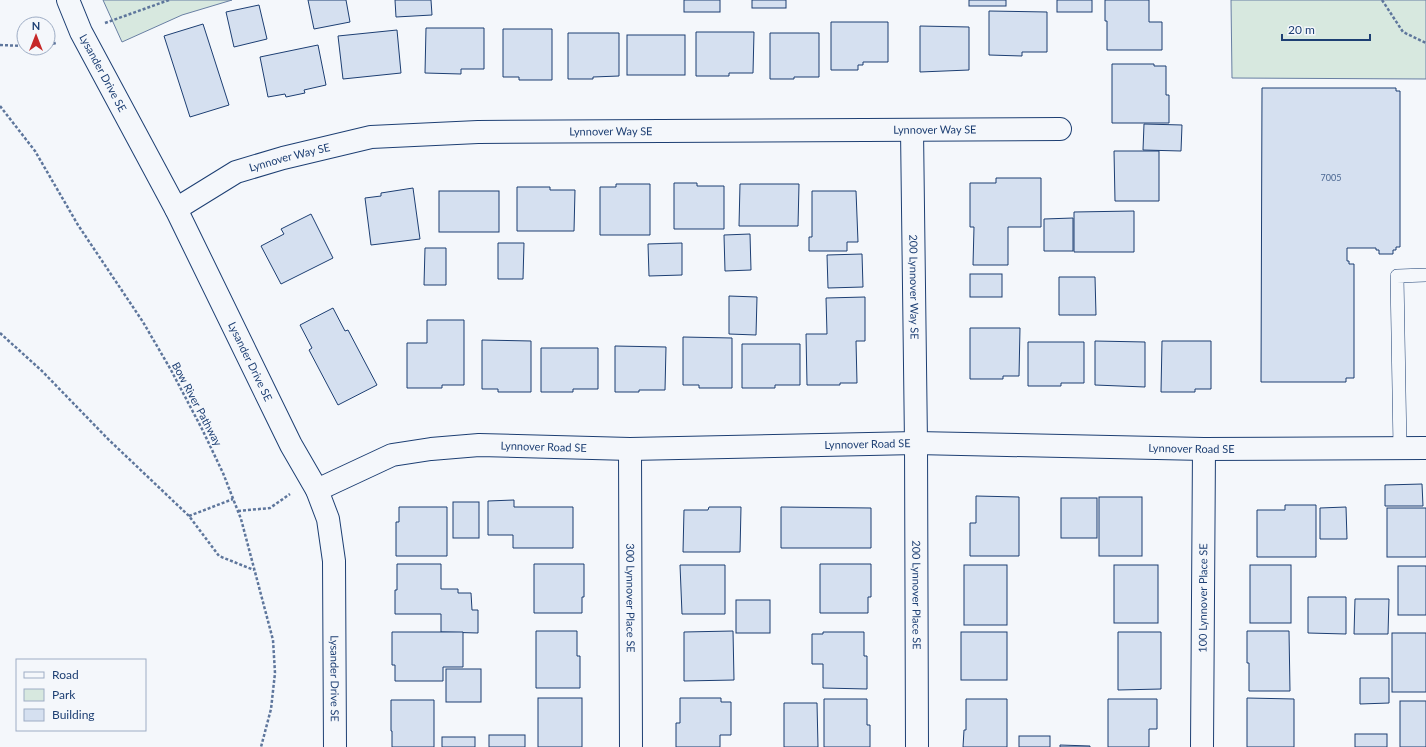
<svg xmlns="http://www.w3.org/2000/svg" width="1426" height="747" font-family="Lato,sans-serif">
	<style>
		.green { fill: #d7e8df; stroke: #687fa3 }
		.building { fill: #d5e0f0; stroke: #1d3f73 }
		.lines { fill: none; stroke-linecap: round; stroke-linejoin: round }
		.lane-casing { stroke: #1d3f73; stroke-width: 14 }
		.street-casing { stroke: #1d3f73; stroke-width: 24 }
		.path { stroke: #5e769c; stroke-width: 2.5; stroke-dasharray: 3 2; stroke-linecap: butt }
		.lane { stroke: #f4f7fb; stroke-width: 13 }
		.street { stroke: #f4f7fb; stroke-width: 22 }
		.labels { text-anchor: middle; stroke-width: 3; stroke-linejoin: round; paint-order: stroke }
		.number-label { font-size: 9px; fill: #4b6792 }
		.street-label { font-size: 11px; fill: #1d3f73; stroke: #f4f7fb }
	</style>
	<rect width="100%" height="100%" fill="#f4f7fb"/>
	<g class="green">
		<path d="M103 0H232L182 15 122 42Z"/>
		<path d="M1231 0H1426V79L1232 78Z"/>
	</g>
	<g class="building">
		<path d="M308 0H346L350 22 314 29Z"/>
		<path d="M395 0H431L432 15 396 17Z"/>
		<rect x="684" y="0" width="36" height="12"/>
		<rect x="752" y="0" width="34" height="8"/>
		<rect x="969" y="0" width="37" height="6"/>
		<rect x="1057" y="0" width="35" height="12"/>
		<path d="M1105 0H1149V22H1162V50H1107V21H1105Z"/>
		<path d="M259 5 267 39 234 47 226 12Z"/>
		<path d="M989 11 1047 12V52H1022V56L989 55Z"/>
		<path d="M831 22H888V62H863V65H858V70H831Z"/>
		<path d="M203 24 229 105 190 117 164 36Z"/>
		<path d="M920 26 969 27V70L920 72Z"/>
		<path d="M426 28H484V69H461V74L425 73Z"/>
		<path d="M503 29H552V80H519V77H503Z"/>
		<path d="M397 30 401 73 343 79 338 36Z"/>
		<path d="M696 32H754L753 73H729V76H696Z"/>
		<path d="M568 33H619V76L593 77V79H568Z"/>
		<path d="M770 33H819V77H794V79H770Z"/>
		<rect x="627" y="35" width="58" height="40"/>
		<path d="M318 45 326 85 304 90 305 93 286 97 285 94 268 97 260 57Z"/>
		<path d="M1112 64H1154V66H1166V95H1169V123H1112Z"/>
		<path d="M1262 88H1396V91H1400V247H1396V250H1393V254H1379V250H1376V248H1347V261H1349V264H1354V378H1346V382H1261Z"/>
		<path d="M1144 124 1182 125 1181 151 1143 150Z"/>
		<path d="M1114 151H1159V201H1115Z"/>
		<path d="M996 178H1041V227H1008V265H973L974 227H970V183H996Z"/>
		<path d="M674 183H697V186H724V229H674Z"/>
		<path d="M616 184H650V235H600V187H616Z"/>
		<path d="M740 184H799L798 226H739Z"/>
		<path d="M517 187H550V190H575L574 231H517Z"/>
		<path d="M413 188 420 239 371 245 365 198 381 196V193Z"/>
		<rect x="439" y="191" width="60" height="41"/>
		<path d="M812 191H856L858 242H847V251H809V237H812Z"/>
		<path d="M1134 211V252H1074V212Z"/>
		<path d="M311 214 333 258 281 284 261 246 284 234 281 229Z"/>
		<path d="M1073 218V251H1044V219Z"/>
		<path d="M750 234 751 270 725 271 724 235Z"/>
		<path d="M498 243H524L523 279H498Z"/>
		<path d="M682 243V275L649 276 648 244Z"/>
		<path d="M425 248H446V285H424Z"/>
		<path d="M862 254 863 287 828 288 827 255Z"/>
		<rect x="970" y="274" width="32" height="23"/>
		<path d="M1059 277H1095L1096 315H1059Z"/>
		<path d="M729 296 757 297 756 335 729 334Z"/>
		<path d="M865 297V341H856L857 383H840V385H807L806 334H827L826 298Z"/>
		<path d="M333 308 345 331 348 330 377 385 338 405 309 350 312 348 300 325Z"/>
		<path d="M427 320H464V385H442V388H407V343H427Z"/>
		<path d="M970 328H1020L1019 376H1003V379H970Z"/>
		<path d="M683 337 732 338V388H699V385H683Z"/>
		<path d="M482 340 531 341V392H498V389H482Z"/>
		<path d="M1095 341 1145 342V387L1095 385Z"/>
		<path d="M1162 341H1211V389H1195V392H1161Z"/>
		<path d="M1028 342H1084V383H1061V386H1028Z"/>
		<path d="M742 344H800V385H775V388H742Z"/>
		<path d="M615 346 666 347 665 390H639V392H615Z"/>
		<path d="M541 348H598V389H573V392H541Z"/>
		<path d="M1422 484 1423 506H1385V485Z"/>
		<path d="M976 496 1019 497V556H970V523H976Z"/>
		<rect x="1099" y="497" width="43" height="59"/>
		<rect x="1061" y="498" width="36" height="40"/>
		<path d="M514 500V507H573V548H513V535H488V501Z"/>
		<rect x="453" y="502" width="26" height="36"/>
		<path d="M1285 505H1316V557H1257V510H1285Z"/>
		<path d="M399 507H447V556H396V522H399Z"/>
		<path d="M709 507H741L740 552H683L684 510H708Z"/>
		<path d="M781 507 871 508V548H781Z"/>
		<path d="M1346 507 1347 539H1320V508Z"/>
		<rect x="1387" y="508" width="39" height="49"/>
		<path d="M397 564H441V589H458V593H471L472 610H478V633L441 632V614H395V590H397Z"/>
		<path d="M534 564H584V597H582V613H534Z"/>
		<path d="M820 564H871V597H868V613H820Z"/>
		<path d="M680 565H725V614H682Z"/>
		<rect x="964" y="565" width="43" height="60"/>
		<rect x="1114" y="565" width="44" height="58"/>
		<rect x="1250" y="565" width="41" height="58"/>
		<rect x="1398" y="566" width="28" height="49"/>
		<path d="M1308 597H1346V634L1308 633Z"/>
		<path d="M1355 599H1389L1388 634H1354Z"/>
		<rect x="736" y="600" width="34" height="33"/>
		<path d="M536 631H577V656H580V688H536Z"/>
		<path d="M733 631 734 680 684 681V632Z"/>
		<path d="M1247 631H1289L1290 691H1249V663H1247Z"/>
		<path d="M392 632H463V667H443V681H395V665H392Z"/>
		<path d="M823 632H864V656H867V689L823 688V664H812V634H823Z"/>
		<rect x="961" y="632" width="46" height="48"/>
		<path d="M1118 632H1161V689L1118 690Z"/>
		<rect x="1392" y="633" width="34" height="59"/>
		<rect x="446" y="669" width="35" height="33"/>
		<path d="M1360 678H1389V703L1360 704Z"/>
		<rect x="538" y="698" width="44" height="49"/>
		<path d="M680 698H721V702H731V735H720V747H676V723H680Z"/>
		<path d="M1247 698 1294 699V747H1247Z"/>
		<path d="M824 699H867V725H870V747H824Z"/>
		<path d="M966 699H1007V747H963L964 730H966Z"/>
		<path d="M1108 699H1157V729H1149V747H1108Z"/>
		<path d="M391 700H434V747H392V731H391Z"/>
		<rect x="1400" y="701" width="26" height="46"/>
		<path d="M784 703H817L818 747H784Z"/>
		<rect x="1355" y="734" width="32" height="13"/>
		<rect x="489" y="735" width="36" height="12"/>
		<rect x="1019" y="736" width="31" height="11"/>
		<rect x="442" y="737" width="33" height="10"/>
		<path d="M1060 745 1090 746V747H1060Z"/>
	</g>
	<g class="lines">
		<g class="lane-casing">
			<path id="lane" d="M1400 448 1397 276 1426 275"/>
		</g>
		<g class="street-casing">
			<g id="street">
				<path id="s1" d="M68 0 81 32 176 209 291 445 317 490 328 519 334 561 335 747"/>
				<path id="s2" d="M912 130 916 443 917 747"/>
				<path id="s3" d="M176 209 236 172 283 158 371 137 478 132 1060 129"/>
				<path id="s4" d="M630 449 631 747"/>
				<path id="s5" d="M317 490 392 455 431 449 479 445 630 449 916 443 1204 449 1426 448"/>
				<path id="s6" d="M1202 747 1204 449"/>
			</g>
		</g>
		<g class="path">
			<path d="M1382 0 1403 32 1426 43"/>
			<path d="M105 23 169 0"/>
			<path d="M0 45 24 46"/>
			<path d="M48 45 56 43"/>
			<path d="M0 106 35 151 78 225 143 322 171 370 202 429 223 473 241 519 273 640 275 673 271 709 261 747"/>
			<path d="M0 333 42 371 108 439 189 516 219 556 254 570"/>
			<path d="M238 511 270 508 290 494"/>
			<path d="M189 516 233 499"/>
		</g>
		<use href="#lane" class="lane"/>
		<use href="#street" class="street"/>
	</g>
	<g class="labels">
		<g class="number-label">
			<text x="1331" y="181">7005</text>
		</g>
		<g class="street-label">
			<text dy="4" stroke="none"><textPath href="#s1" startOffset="81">Lysander Drive SE</textPath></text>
			<text dy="4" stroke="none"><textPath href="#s3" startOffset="774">Lynnover Way SE</textPath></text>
			<text dy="4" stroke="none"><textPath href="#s3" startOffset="450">Lynnover Way SE</textPath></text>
			<text dy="4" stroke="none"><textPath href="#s3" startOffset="126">Lynnover Way SE</textPath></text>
			<text dy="4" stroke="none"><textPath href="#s2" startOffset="157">200 Lynnover Way SE</textPath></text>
			<text dy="4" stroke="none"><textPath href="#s1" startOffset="405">Lysander Drive SE</textPath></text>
			<text transform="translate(197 404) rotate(62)" y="4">Bow River Pathway</text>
			<text dy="4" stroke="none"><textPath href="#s5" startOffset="559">Lynnover Road SE</textPath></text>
			<text dy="4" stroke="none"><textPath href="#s5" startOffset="235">Lynnover Road SE</textPath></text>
			<text dy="4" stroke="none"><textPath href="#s5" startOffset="883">Lynnover Road SE</textPath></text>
			<text dy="4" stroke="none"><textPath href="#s2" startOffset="465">200 Lynnover Place SE</textPath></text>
			<text dy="4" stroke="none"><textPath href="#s4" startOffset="149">300 Lynnover Place SE</textPath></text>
			<text dy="4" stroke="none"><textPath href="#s6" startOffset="149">100 Lynnover Place SE</textPath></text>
			<text dy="4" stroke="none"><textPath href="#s1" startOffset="741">Lysander Drive SE</textPath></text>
		</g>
	</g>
	<rect x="16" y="659" width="130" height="72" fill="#f4f7fb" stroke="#9eadc5"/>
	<rect x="24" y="672" width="20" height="6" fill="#f4f7fb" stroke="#9eadc5"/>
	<text x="52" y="679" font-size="12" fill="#1d3f73">Road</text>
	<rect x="24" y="689" width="20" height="12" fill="#d7e8df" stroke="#9eadc5"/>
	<text x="52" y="699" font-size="12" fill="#1d3f73">Park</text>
	<rect x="24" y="709" width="20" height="12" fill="#d5e0f0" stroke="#9eadc5"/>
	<text x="52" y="719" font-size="12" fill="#1d3f73">Building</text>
	<g transform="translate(36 36)"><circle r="19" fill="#f4f7fb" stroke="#9eadc5"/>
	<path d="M0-3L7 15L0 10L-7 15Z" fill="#c62828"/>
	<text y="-6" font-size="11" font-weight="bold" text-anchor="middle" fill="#1d3f73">N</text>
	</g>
	<path d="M1282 34v6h88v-6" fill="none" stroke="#1d3f73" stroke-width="2"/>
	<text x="1288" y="34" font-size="12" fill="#1d3f73" stroke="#f4f7fb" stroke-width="3" paint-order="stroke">20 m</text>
</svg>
